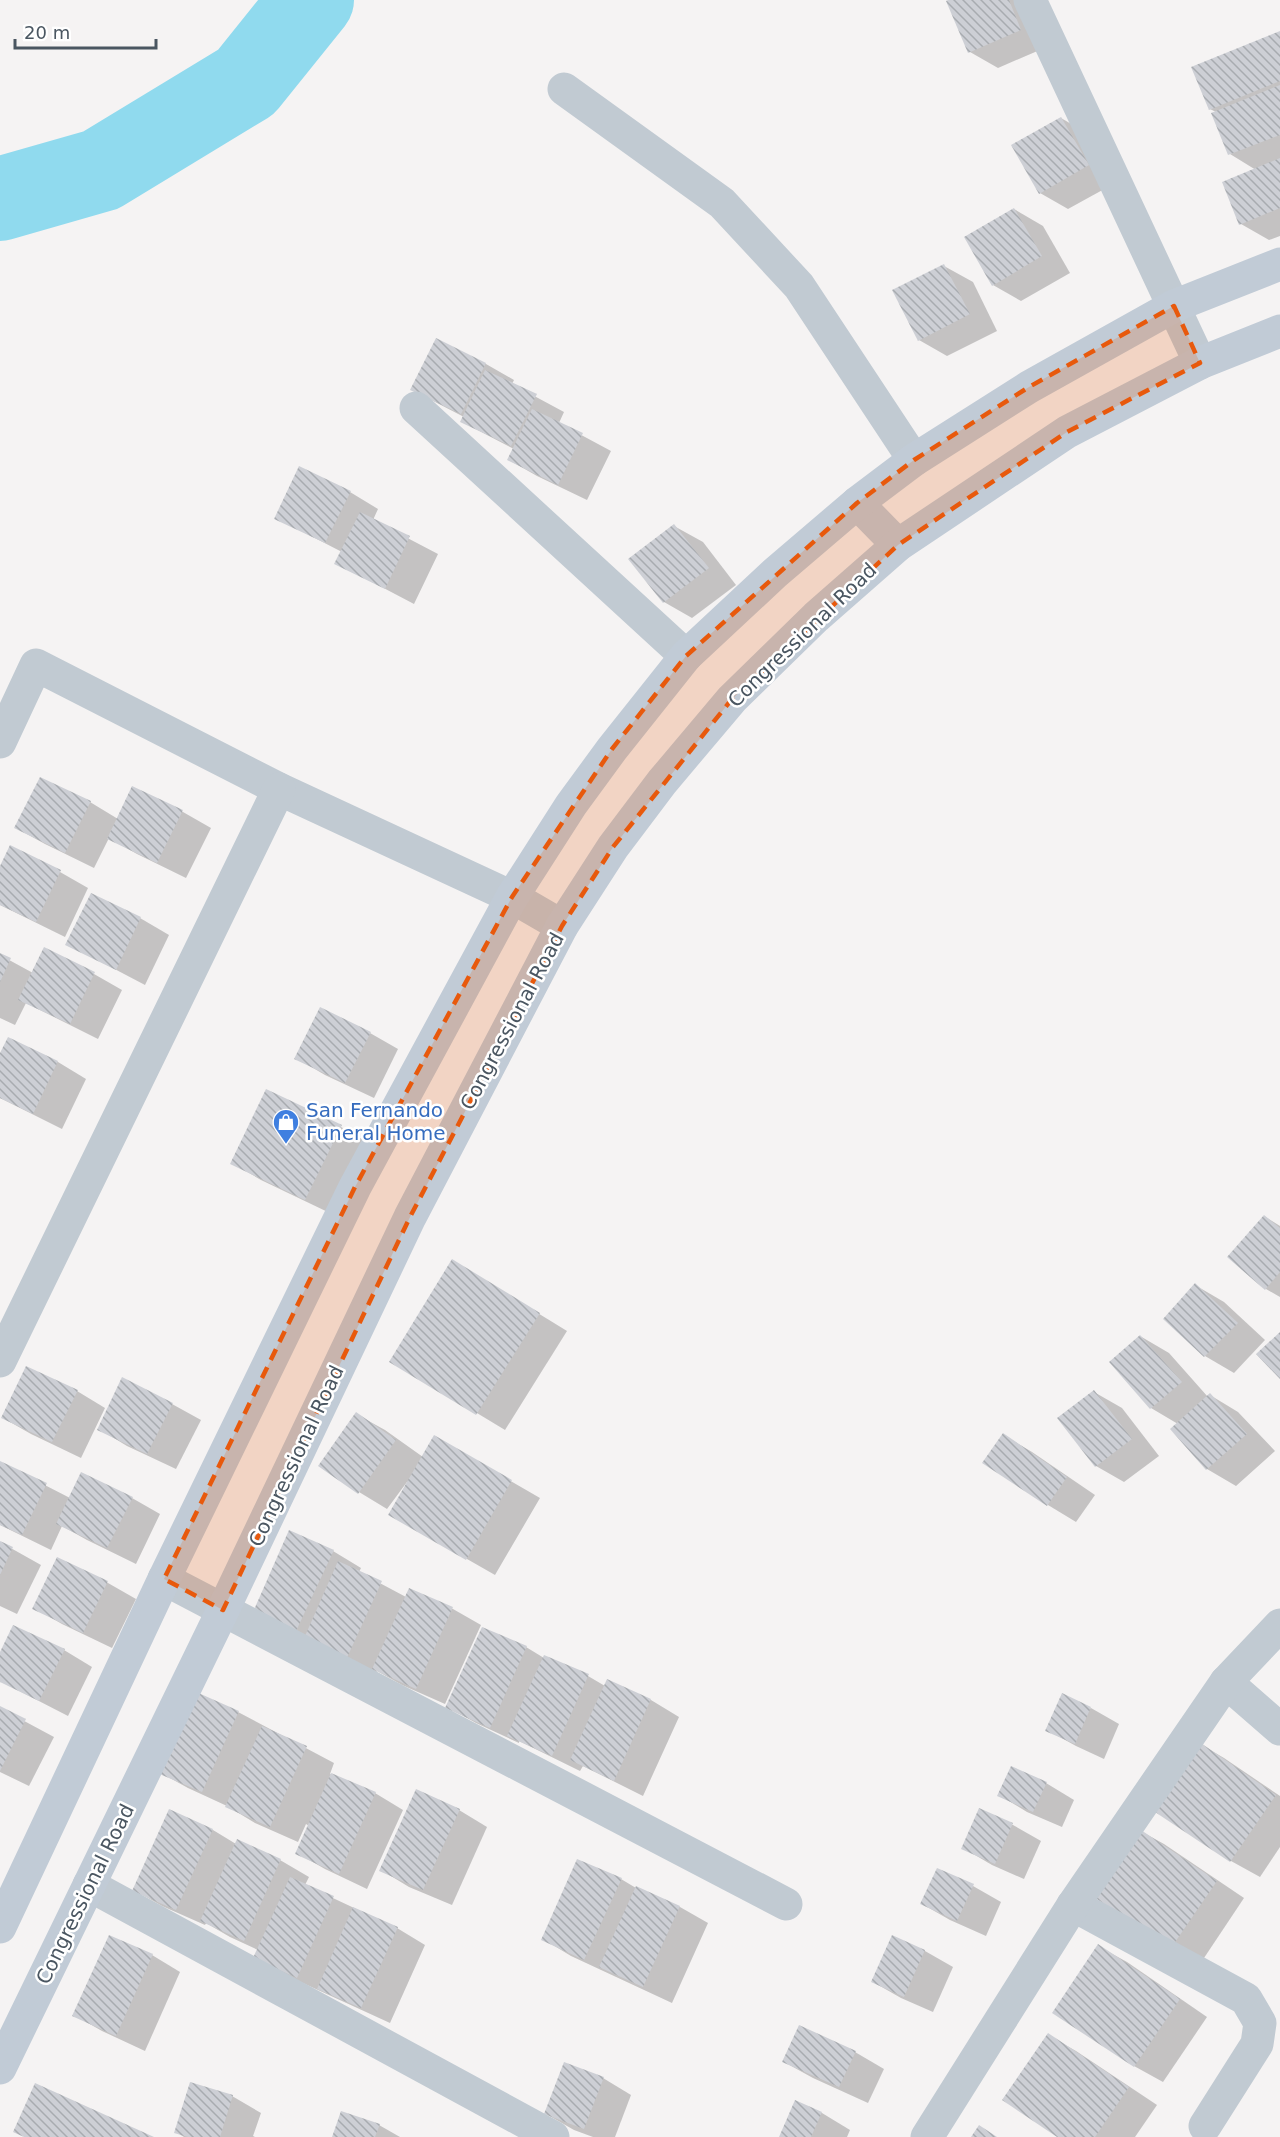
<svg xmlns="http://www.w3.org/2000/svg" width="1280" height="2137" font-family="'DejaVu Sans',sans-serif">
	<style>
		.shadow { fill: #0003 }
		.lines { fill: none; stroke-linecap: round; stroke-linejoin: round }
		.river { stroke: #90daee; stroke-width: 84 }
		.building { fill: url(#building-back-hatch) }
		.street { stroke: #c1cad2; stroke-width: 33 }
		.secondary { stroke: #c1cbd6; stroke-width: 33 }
		.marked { fill: #e8590c; fill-opacity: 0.2; stroke: #e8590c; stroke-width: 4.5; stroke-dasharray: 12 8; stroke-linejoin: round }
		.labels { text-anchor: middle; stroke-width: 5; stroke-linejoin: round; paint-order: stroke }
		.street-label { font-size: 20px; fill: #4a5661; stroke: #fff }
		.shop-label { font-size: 20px; fill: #366cbe; stroke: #fff; text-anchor: start }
	</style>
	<defs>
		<pattern id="building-back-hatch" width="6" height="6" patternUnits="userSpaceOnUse" patternTransform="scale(1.5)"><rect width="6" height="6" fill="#cdcfd5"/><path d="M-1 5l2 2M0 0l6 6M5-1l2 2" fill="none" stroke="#a8abb0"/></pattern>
	</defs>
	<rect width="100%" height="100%" fill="#f5f3f3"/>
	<g class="shadow">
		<path d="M952 0H1029L1049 46 998 68 970 52Z"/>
		<path d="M1280 33V236L1269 240 1241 224 1256 170 1230 154 1216 112 1210 109Z"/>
		<path d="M1061 118 1090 135 1117 182 1068 209 1040 193Z"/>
		<path d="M1014 209 1043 226 1070 273 1021 301 993 285Z"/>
		<path d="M944 266 973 282 997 331 947 356 919 340Z"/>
		<path d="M437 340 486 364 514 380 512 384 564 412 559 423 611 451 587 500 537 476 509 460 514 449 462 422 464 417 412 390Z"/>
		<path d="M350 492 378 509 373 520 438 554 414 604 336 563 342 552 276 518Z"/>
		<path d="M674 526 703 542 736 585 692 618 664 602Z"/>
		<path d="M133 788 183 812 211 828 186 878 137 854 109 838 94 868 45 844 16 828 90 802 118 819Z"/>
		<path d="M0 869 60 872 88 888 65 937 0 905Z"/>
		<path d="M91 895 140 918 169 935 145 985 67 944Z"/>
		<path d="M0 955 33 973 94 974 122 990 98 1039 26 1003 15 1025 0 1018Z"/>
		<path d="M370 1033 398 1049 374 1098 325 1075 296 1058Z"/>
		<path d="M9 1039 58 1062 86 1079 62 1129 0 1098V1057Z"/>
		<path d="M341 1127 369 1143 334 1215 261 1180 232 1163Z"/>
		<path d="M1264 1216 1280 1226V1297L1266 1289Z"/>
		<path d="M481 1278 567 1331 505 1430 391 1361Z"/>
		<path d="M1195 1285 1224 1302 1265 1340 1234 1373 1205 1356 1165 1319Z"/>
		<path d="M1140 1336 1169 1353 1208 1397 1210 1395 1238 1412 1275 1451 1236 1486 1207 1469 1172 1429 1178 1424 1151 1408 1111 1362Z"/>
		<path d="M77 1391 105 1408 81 1458 31 1434 3 1418Z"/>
		<path d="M1094 1392 1122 1408 1159 1456 1124 1482 1096 1466Z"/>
		<path d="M172 1404 201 1420 176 1469 127 1446 99 1429Z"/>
		<path d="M356 1414 385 1430 423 1457 435 1437 540 1498 495 1575 390 1515 408 1483 407 1482 387 1509 359 1492Z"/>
		<path d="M1003 1435 1032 1452 1095 1495 1076 1522 1048 1505 985 1463Z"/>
		<path d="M0 1462 70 1498H132L160 1514 136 1564 87 1540 62 1526 51 1550 0 1525Z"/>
		<path d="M0 1542 41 1565 17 1614 0 1606Z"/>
		<path d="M333 1551 361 1568 359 1572 406 1597 410 1590 453 1609 481 1625 445 1704 402 1685 377 1671 374 1677 283 1627Z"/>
		<path d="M58 1559 108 1583 136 1599 112 1648 62 1624 34 1608Z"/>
		<path d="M526 1647 544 1658 588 1676 605 1686 608 1681 651 1700 679 1717 643 1796 583 1766 580 1771 519 1741V1743L476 1723 447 1707Z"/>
		<path d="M64 1650 92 1667 68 1716 0 1681V1656Z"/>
		<path d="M0 1708 54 1737 29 1786 0 1772Z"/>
		<path d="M1091 1708 1119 1724 1104 1759 1076 1746 1047 1730Z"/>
		<path d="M238 1712 334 1763 330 1774 375 1793 403 1810 367 1889 325 1869 297 1853 309 1826 306 1824 298 1842 255 1823 227 1806 188 1788 159 1772Z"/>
		<path d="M1195 1741 1224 1758 1280 1796V1847L1260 1877 1231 1861 1151 1808Z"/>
		<path d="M1046 1783 1074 1800 1062 1827 1027 1812 999 1795Z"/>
		<path d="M459 1810 487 1827 452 1905 409 1887 381 1870Z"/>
		<path d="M980 1810 1013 1825 1041 1841 1024 1879 992 1865 963 1848Z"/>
		<path d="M170 1811 213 1830 236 1844 237 1841 280 1860 309 1877 305 1885 397 1928 425 1945 390 2023 283 1974 258 1950 230 1937 206 1923 205 1925 162 1906 134 1890Z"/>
		<path d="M1135 1828 1164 1844 1244 1898 1200 1964 1171 1947Z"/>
		<path d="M621 1879 636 1888 680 1907 708 1923 672 2003 571 1956 543 1939Z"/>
		<path d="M973 1886 1001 1902 986 1936 950 1920 922 1904Z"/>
		<path d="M893 1937 925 1951 953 1967 933 2012 901 1998 873 1982Z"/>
		<path d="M1098 1946 1127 1962 1207 2017 1163 2082 1134 2066Z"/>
		<path d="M152 1955 180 1972 145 2051 102 2031 74 2015Z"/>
		<path d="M800 2027 855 2052 884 2069 868 2103 813 2078 784 2062Z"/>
		<path d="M1048 2035 1076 2051 1157 2105 1135 2137H1060Z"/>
		<path d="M603 2078 631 2095 615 2137H593L574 2130 546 2114Z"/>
		<path d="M232 2096 261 2113 253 2136 255 2137H184L176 2132Z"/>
		<path d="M796 2102 822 2113 850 2130 847 2137H780Z"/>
		<path d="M379 2125 400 2137H334Z"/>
	</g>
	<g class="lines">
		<path class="river" d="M0 199 101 170 246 82 312 0"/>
	</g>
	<g class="building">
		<path d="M948 0H1009L1021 30 968 53 946 1Z"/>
		<path d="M1280 31V81L1209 110 1191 67Z"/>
		<path d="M1280 85V135L1228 155 1211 113Z"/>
		<path d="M1061 117 1089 165 1039 194 1011 145Z"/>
		<path d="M1280 158V208L1239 225 1222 182Z"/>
		<path d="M1014 208 1042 256 992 286 964 237Z"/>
		<path d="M944 264 970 314 918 341 892 290Z"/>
		<path d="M436 338 486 363 461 414 410 390Z"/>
		<path d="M485 370 537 394 511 446 460 422Z"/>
		<path d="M532 409 583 433 558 485 507 460Z"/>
		<path d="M299 466 351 491 325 543 274 519Z"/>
		<path d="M360 512 410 536 385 589 334 564Z"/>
		<path d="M674 524 709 568 663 603 628 559Z"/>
		<path d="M40 777 91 801 65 853 14 828Z"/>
		<path d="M132 786 183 810 157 863 107 839Z"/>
		<path d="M10 845 61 870 36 922 0 905V866Z"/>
		<path d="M91 893 141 917 116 970 65 945Z"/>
		<path d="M44 947 95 972 70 1024 18 1000Z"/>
		<path d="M0 953 11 958 0 982Z"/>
		<path d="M320 1007 371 1032 345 1083 294 1059Z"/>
		<path d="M8 1037 58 1061 33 1114 0 1098V1053Z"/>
		<path d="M266 1089 342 1125 305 1200 230 1164Z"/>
		<path d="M1264 1215 1280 1228V1272L1265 1290 1227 1257Z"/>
		<path d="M452 1259 540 1313 476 1415 389 1362Z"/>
		<path d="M1195 1283 1238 1323 1204 1357 1163 1319Z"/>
		<path d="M1280 1332V1379L1256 1354Z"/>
		<path d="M1140 1335 1182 1382 1150 1409 1109 1362Z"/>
		<path d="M26 1366 78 1390 52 1442 1 1418Z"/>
		<path d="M122 1377 173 1403 147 1454 97 1430Z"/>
		<path d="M1094 1390 1132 1439 1095 1467 1057 1418Z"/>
		<path d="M1210 1393 1247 1434 1206 1470 1170 1429Z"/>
		<path d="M356 1412 396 1440 358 1494 318 1466Z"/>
		<path d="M1003 1433 1067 1477 1047 1506 982 1463Z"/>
		<path d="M434 1435 512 1480 466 1560 388 1515Z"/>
		<path d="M0 1461 47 1483 22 1535 0 1525Z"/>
		<path d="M81 1472 133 1497 107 1548 56 1524Z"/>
		<path d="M289 1530 334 1550 296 1631 253 1612Z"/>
		<path d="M0 1541 13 1547 0 1575Z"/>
		<path d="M57 1557 108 1581 83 1633 32 1609Z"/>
		<path d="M338 1561 382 1581 345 1662 302 1643Z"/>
		<path d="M409 1588 453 1607 416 1689 372 1669Z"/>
		<path d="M13 1625 65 1649 39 1701 0 1682V1652Z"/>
		<path d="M482 1627 527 1646 490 1728 445 1708Z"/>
		<path d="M544 1655 589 1674 552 1756 507 1736Z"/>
		<path d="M607 1679 651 1699 614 1781 570 1760Z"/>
		<path d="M194 1691 239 1711 202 1792 157 1773Z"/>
		<path d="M1062 1693 1091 1707 1075 1744 1045 1731Z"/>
		<path d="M0 1706 26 1719 0 1771Z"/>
		<path d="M262 1726 307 1746 270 1827 225 1807Z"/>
		<path d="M1195 1739 1276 1795 1230 1862 1149 1808Z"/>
		<path d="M1011 1766 1047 1782 1033 1812 997 1796Z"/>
		<path d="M331 1773 376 1792 339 1874 295 1854Z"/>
		<path d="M416 1789 460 1809 423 1890 379 1871Z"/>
		<path d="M979 1808 1013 1823 995 1864 961 1849Z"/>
		<path d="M169 1809 213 1829 176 1910 132 1891Z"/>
		<path d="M1135 1826 1217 1881 1171 1948 1089 1894Z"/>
		<path d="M237 1839 281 1859 244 1941 200 1921Z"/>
		<path d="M577 1859 622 1878 584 1960 541 1940Z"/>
		<path d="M937 1868 974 1884 957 1921 920 1904Z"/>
		<path d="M290 1877 334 1896 297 1978 253 1958Z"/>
		<path d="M636 1886 680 1906 643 1987 599 1967Z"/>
		<path d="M353 1907 398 1927 361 2008 317 1989Z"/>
		<path d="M109 1935 153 1954 116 2036 72 2016Z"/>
		<path d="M892 1935 925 1950 904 1997 871 1982Z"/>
		<path d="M1098 1944 1180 1999 1134 2067 1052 2013Z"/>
		<path d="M799 2025 856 2051 839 2087 782 2062Z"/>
		<path d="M1048 2033 1129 2087 1095 2137H1057L1002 2100Z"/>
		<path d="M564 2062 604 2077 584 2129 544 2114Z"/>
		<path d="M190 2082 233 2095 220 2137H188L174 2133Z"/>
		<path d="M35 2083 154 2137H24L13 2132Z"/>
		<path d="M795 2100 822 2112 811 2137H779Z"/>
		<path d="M341 2111 380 2124 375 2137H332Z"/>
		<path d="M979 2125 997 2137H971Z"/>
	</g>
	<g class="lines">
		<g class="street">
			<path d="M1030 0 1200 363"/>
			<path d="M564 89 722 203 799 286 914 460"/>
			<path d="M416 408 686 656"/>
			<path d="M0 742 36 665 279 789 512 897 562 926"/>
			<path d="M0 1361 279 789"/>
			<path d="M164 1579 786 1904"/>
			<path d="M1226 1682 1280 1729"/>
			<path d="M89 1885 553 2137"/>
			<path d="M1073 1905 1246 1999 1260 2023 1257 2044 1205 2126"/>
			<path d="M927 2137 1073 1905 1226 1682 1280 1625"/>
		</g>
		<g class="secondary">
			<path d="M857 503 898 545"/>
			<path d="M0 1927 164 1579 355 1187 512 897 571 805 612 749 686 656 775 573 857 503 914 460 1029 387 1174 306 1280 264"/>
			<path d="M0 2068 223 1610 410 1217 562 926 613 847 662 782 732 699 816 617 898 545 1067 432 1200 363 1280 331"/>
		</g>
	</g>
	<path class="marked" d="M1174 306 1200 363 1067 432 898 545 732 699 613 847 562 926 410 1217 223 1610 164 1579 355 1187 512 897 612 749 686 656 857 503 914 460 1029 387Z"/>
	<defs>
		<g id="shop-pin" transform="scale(1.35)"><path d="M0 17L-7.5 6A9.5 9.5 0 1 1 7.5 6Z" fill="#3f7fe0" stroke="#fff"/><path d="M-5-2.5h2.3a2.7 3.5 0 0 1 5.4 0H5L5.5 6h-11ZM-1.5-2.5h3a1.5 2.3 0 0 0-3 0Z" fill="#fff"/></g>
	</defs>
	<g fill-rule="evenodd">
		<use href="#shop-pin" x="286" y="1122"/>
	</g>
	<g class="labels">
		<g class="street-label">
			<text transform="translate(802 635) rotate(-44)" y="7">Congressional Road</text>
			<text transform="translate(512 1021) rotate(-62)" y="7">Congressional Road</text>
			<text transform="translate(296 1456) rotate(-65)" y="7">Congressional Road</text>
			<text transform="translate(85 1894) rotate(-64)" y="7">Congressional Road</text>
		</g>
		<g class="shop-label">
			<text x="306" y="1117">San Fernando<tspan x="306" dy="23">Funeral Home</tspan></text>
		</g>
	</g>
	<path d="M15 39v9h141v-9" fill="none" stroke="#4a5661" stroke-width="3"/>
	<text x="24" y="39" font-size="18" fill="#4a5661" stroke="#ffffff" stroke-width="4.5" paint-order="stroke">20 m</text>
</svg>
